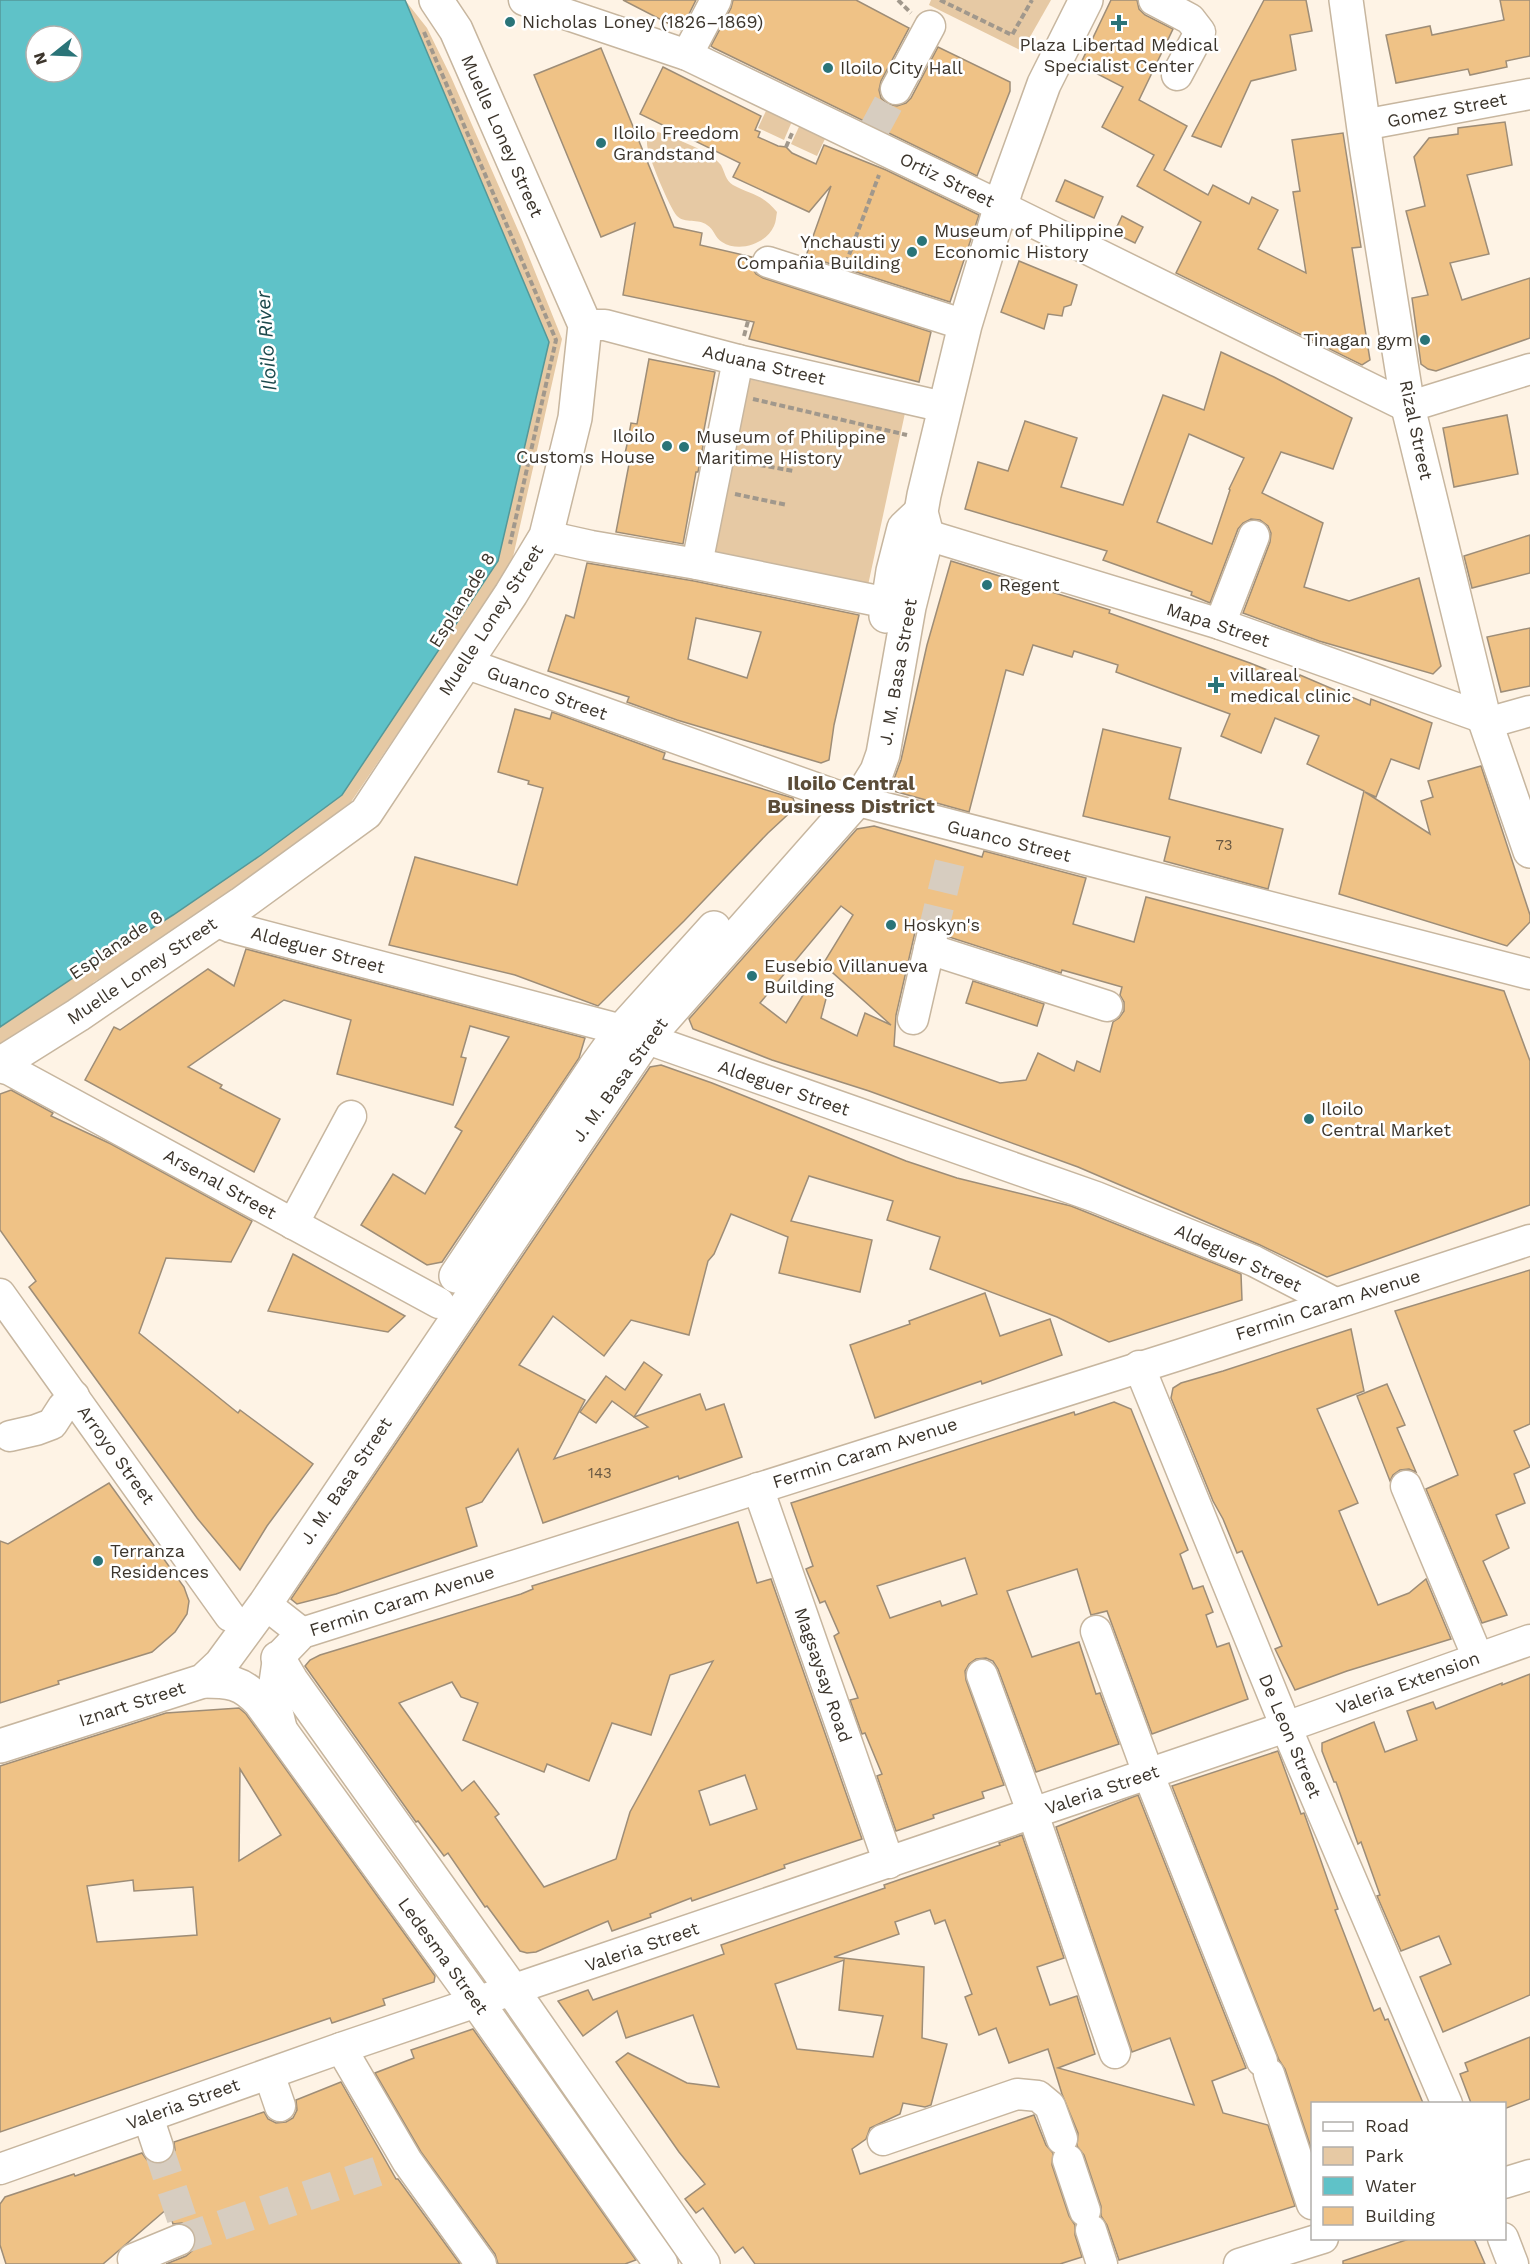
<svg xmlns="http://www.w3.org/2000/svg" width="1530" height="2264" font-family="'Work Sans',sans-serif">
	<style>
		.green { fill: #e6c9a4 }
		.water { fill: #5fc2c8; stroke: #549899; stroke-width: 1.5; fill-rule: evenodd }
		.building { fill: #efc286; stroke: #9e8d77; stroke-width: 1.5; fill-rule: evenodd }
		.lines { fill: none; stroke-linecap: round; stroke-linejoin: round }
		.minor-tunnel { stroke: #d7cdc0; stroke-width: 30; stroke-dasharray: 30 15; stroke-linecap: butt }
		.minor-casing { stroke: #c7b69f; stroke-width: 33 }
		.major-casing { stroke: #c7b69f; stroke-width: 36 }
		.path { stroke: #a1988c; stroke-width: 4; stroke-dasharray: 6 3; stroke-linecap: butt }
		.minor { stroke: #fff; stroke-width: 30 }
		.major { stroke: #fff; stroke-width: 33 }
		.poi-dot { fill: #2a7478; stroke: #fff; stroke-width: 2 }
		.labels { text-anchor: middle; stroke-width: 5; stroke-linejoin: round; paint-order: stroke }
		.number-label { font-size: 15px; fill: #695842 }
		.poi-label { font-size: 18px; fill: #3c352c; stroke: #fff; text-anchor: start }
		.street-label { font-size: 18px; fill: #3c352c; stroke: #fff }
		.water-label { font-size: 20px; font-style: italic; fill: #1c494c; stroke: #fff }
		.neighbourhood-label { font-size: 20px; font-weight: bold; fill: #5b4c38; stroke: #fff }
	</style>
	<rect width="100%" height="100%" fill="#fef3e5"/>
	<g class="green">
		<path d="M405 0 427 28 451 77 521 237 562 339 511 566 351 802 268 867 161 941 94 982 79 999 0 1045V1027L85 970 173 915 261 855 342 795 549 342Z"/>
		<path d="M931 0H1051L1022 51 929 5Z"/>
		<path d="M771 100 796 112 784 140 758 128Z"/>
		<path d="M804 116 830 128 817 156 791 144Z"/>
		<path d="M658 132C675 139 709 150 721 165 725 172 725 180 733 185 751 195 763 194 777 212 776 217 776 222 774 226 766 244 739 253 722 242 715 238 714 229 707 225 698 218 685 224 677 216 670 209 646 152 647 143 647 140 648 137 649 134Z"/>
		<path d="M745 378 905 413 867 590 707 555Z"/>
	</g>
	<path class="water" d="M0 0H405L549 342 498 561 342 795 261 855 173 915 85 970 0 1027ZM36 36H72V72H36Z"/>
	<g class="building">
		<path d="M623 0H696L681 30Z"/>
		<path d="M733 0H856L909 28 881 81 879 90 881 98 888 104 897 106 906 103 911 98 938 47 1010 82V91L977 176 714 48 711 46 731 8Z"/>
		<path d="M1111 0H1137L1139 9 1145 15 1173 29 1139 100 1187 126 1164 170 1208 195 1213 185 1249 204 1252 197 1278 210 1258 249 1306 273 1293 192 1300 191 1292 140 1343 133 1361 247 1352 248 1370 360 1362 365 1176 273 1201 222 1137 186 1154 155 1102 127 1123 87 1080 65Z"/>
		<path d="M1264 0H1306L1312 31 1290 35 1296 70 1251 81 1221 147 1192 136Z"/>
		<path d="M1500 0H1530V56L1506 61 1507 67 1470 75 1468 69 1396 83 1386 35 1430 26 1432 35 1504 20Z"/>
		<path d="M601 48 674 227 702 233 700 245 752 257 751 266 756 274 763 278 931 332 919 382 749 339 754 322 623 295 635 223 601 237 534 75Z"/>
		<path d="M663 67 761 116 755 130 760 132 758 137 778 146 786 147 792 153 816 164 824 145 886 170 979 215 950 302 806 256 831 186 809 212 733 177 740 163 640 114Z"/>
		<path d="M1505 122 1512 165 1467 175 1489 254 1450 263 1462 300 1530 278V338L1436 371 1428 369 1421 364 1412 298 1428 295 1406 211 1425 206 1414 157 1429 138 1458 134V128Z"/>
		<path d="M1065 180 1103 197 1094 218 1056 201Z"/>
		<path d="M1122 216 1143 227 1135 243 1114 233Z"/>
		<path d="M1019 261 1077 285 1071 305 1064 307 1062 316 1048 314 1044 329 1001 312Z"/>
		<path d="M1221 352 1274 377 1352 418 1333 469 1281 452 1262 493 1323 523 1304 587 1349 601 1419 578 1441 666 1433 674 1319 641 1243 613 1270 542 1271 533 1268 526 1260 520 1251 519 1243 523 1238 529 1210 603 1191 595 1192 592 1103 560 1107 551 965 509 978 462 1008 471 1025 421 1077 438 1061 487 1123 505 1163 395 1204 410ZM1189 434 1244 458 1229 489 1230 490 1212 544 1157 522Z"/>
		<path d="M649 359 715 372 703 435H705L698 472H696L683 544 616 532 630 459 624 458 628 440 631 423 637 424Z"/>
		<path d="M1507 415 1518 474 1454 487 1443 428Z"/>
		<path d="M1530 535V573L1472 588 1464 556Z"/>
		<path d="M951 561 1110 610 1109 613 1250 663 1297 682 1300 675 1370 705 1371 699 1432 723 1419 769 1391 759 1376 797 1365 792 1430 834 1421 801 1433 797 1428 781 1481 766 1530 915V922L1507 946 1339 894 1364 791 1307 764 1319 736 1275 718 1261 753 1221 736 1230 714 1116 672 1118 665 1074 651 1072 657 1033 645 1023 675 1006 670 969 812 890 790 901 760 927 645Z"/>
		<path d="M587 563 694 581 859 615 834 725 829 760 821 763 677 720 627 702 629 697 548 671 566 615 574 618ZM696 618 761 632 747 678 688 659Z"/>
		<path d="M1530 628V686L1501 692 1487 637Z"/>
		<path d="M515 709 550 719 552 712 665 753 663 759 793 798 796 807 768 833 684 921 598 1006 515 975 389 945 415 857 517 885 543 788 528 784 529 781 498 772Z"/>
		<path d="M1103 729 1181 748 1169 799 1283 829 1268 889 1164 861 1170 837 1083 816Z"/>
		<path d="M874 826 982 857 984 851 1086 878 1073 924 1134 942 1146 897 1504 991 1530 1061V1205L1327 1277 1260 1245 1078 1167 869 1091 772 1060 693 1029 689 1019 857 829ZM841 906 853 915 823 964 891 1025 865 1013 857 1036 821 1018 827 995 808 987 786 1023 760 1003ZM935 919 944 924 948 930 949 937 1061 973 1062 970 1122 987 1120 995 1124 1002V1011L1119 1018 1113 1022 1100 1072 1077 1061 1074 1071 1038 1053 1026 1080 1000 1083 894 1046 896 1015 915 932 920 924 926 920Z"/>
		<path d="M246 949 585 1038 579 1058 442 1262 427 1265 361 1225 393 1174 425 1194 462 1131 455 1127 509 1037 470 1026 461 1057 466 1058 453 1105 337 1074 351 1020 284 1000 188 1067 222 1085 220 1088 280 1119 254 1172 85 1080 114 1027 120 1030 208 969 234 986Z"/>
		<path d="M973 981 1044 1004 1037 1026 966 1003Z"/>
		<path d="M661 1065 712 1083 906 1161 957 1178 1071 1206 1241 1274 1242 1300 1109 1342 1057 1317 930 1269 940 1237 887 1220 893 1201 809 1176 791 1221 872 1240 860 1292 779 1273 788 1237 731 1214 714 1254 708 1261 689 1335 631 1320 604 1356 553 1316 519 1365 585 1400 554 1459 648 1427 634 1417 700 1394 706 1410 724 1404 742 1457 679 1479 678 1476 543 1523 518 1449 482 1502 466 1508 477 1546 336 1594 297 1604 291 1599 650 1067Z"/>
		<path d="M11 1090 53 1113 51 1116 111 1144 252 1221 231 1262 166 1258 139 1333 238 1413 240 1410 313 1464 267 1526 240 1570 197 1518 29 1287 36 1281 0 1230V1094Z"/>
		<path d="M293 1254 405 1316 388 1332 268 1311Z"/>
		<path d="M1530 1270V1424L1514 1431 1530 1467 1514 1474 1525 1503 1496 1515 1509 1548 1483 1561 1507 1615 1482 1623 1426 1489 1458 1475 1395 1311Z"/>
		<path d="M985 1293 1000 1336 1050 1319 1062 1355 982 1384 981 1381 875 1418 850 1345 910 1324 909 1321Z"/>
		<path d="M1351 1329 1364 1391 1317 1409 1358 1503 1339 1511 1378 1605 1409 1593 1426 1579 1451 1639 1347 1671 1295 1690 1275 1649 1282 1646 1242 1551 1237 1553 1223 1519 1213 1501 1171 1398 1173 1388 1181 1383 1223 1371Z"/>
		<path d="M644 1362 662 1375 634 1417 612 1401 596 1423 580 1412 606 1376 625 1390Z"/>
		<path d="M1387 1384 1405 1425 1397 1428 1416 1472 1409 1469 1400 1470 1393 1475 1390 1481 1357 1396Z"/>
		<path d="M1114 1402 1131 1409 1188 1550 1180 1554 1193 1589 1203 1586 1213 1612 1206 1615 1217 1647 1229 1643 1248 1699 1152 1734 1107 1611 1091 1615 1077 1569 1007 1591 1032 1657 1079 1642 1096 1694 1100 1693 1119 1744 1036 1772 998 1669 993 1661 986 1658 976 1659 969 1664 965 1671 966 1680 1004 1785 982 1792 984 1798 933 1815 934 1818 896 1831 877 1776 882 1774 865 1733 862 1734 850 1700 858 1698 834 1636 839 1633 825 1601 820 1603 806 1569 813 1566 791 1503 1074 1412 1075 1415ZM965 1558 977 1594 942 1606 940 1601 890 1618 877 1586Z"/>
		<path d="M109 1483 184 1587 189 1601 187 1614 175 1632 152 1652 58 1681 59 1684 0 1703V1541L8 1544Z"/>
		<path d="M738 1522 757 1583 771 1579 862 1839 784 1865 785 1868 692 1901 691 1898 650 1914 651 1917 612 1931 608 1921 536 1952 527 1953 520 1951 487 1906 485 1907 448 1853 444 1856 418 1821 416 1822 305 1666 310 1660 320 1655 521 1594 533 1589 532 1586ZM713 1661 630 1812 616 1859 544 1887 495 1817 499 1814 474 1781 462 1791 399 1703 452 1682 461 1697 478 1703 463 1740 544 1772 547 1764 589 1781 612 1723 651 1735 670 1675ZM745 1775 757 1809 710 1825 699 1791Z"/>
		<path d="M1530 1674V1995L1443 2032 1420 1977 1451 1964 1439 1936 1401 1951 1377 1896 1380 1895 1361 1842 1358 1844 1336 1782H1334L1322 1751V1743L1374 1722 1385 1752 1417 1740 1407 1711 1433 1702 1436 1709 1502 1683V1685Z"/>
		<path d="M239 1708 246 1714 435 1976 434 1982 383 1999 385 2005 332 2023 330 2018 0 2132V1766L166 1713ZM240 1769 281 1835 239 1861ZM133 1880 134 1891 193 1887 197 1935 97 1942 87 1886Z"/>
		<path d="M1278 1751 1301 1814 1304 1813 1315 1844 1338 1909 1335 1910 1374 2011 1380 2008 1385 2020 1388 2019 1423 2103H1312V2151L1285 2069 1279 2060 1172 1786Z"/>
		<path d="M1138 1795 1246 2068 1212 2081 1223 2113 1268 2125 1295 2206 1119 2260 1107 2225 1101 2216V2206L1084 2155 1077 2146 1078 2133 1062 2094 1048 2049 1009 2063 996 2028 979 2035 965 1997 972 1994 945 1920 935 1924 930 1910 895 1922 899 1934 834 1957 924 1967 922 2038 947 2044 931 2105 925 2107 903 2103 900 2114 870 2128 866 2139 852 2149 860 2174 1034 2115 1046 2145 1053 2153 1052 2165 1069 2216 1075 2225V2235L1082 2257 1060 2264H755L743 2247 735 2253 703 2208 696 2213 685 2199 705 2184 679 2152 616 2062 628 2053 687 2083 719 2087 693 2015 626 2038 617 2011 583 2036 558 2001 588 1990 593 2000 724 1954 721 1945 885 1888 884 1885 1000 1845 999 1843 1022 1835 1064 1958 1037 1967 1050 2005 1077 1996 1095 2054 1058 2068 1194 2105 1170 2038 1132 2052 1056 1827ZM844 1960 839 2010 883 2016 873 2057 797 2049 775 1984Z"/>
		<path d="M473 2029 636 2260 625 2264H498L495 2254 421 2152 375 2073 414 2058 411 2050Z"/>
		<path d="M1530 2037V2099L1504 2109V2103H1471L1460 2074 1468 2071 1465 2063Z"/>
		<path d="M341 2082 396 2179H398L460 2264H166L186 2256 193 2250 196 2242 195 2233 190 2227 182 2223 173 2224 168 2208 103 2264H6L0 2245V2204L5 2197 74 2174 75 2176 142 2153 147 2160 155 2164 163 2163 171 2158 175 2150 174 2142 264 2112 268 2119 276 2123 286 2122 293 2118 297 2110 296 2100Z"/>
		<path d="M1412 2238H1471L1475 2241 1485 2264H1343V2261Z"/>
	</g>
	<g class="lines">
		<g class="minor-tunnel">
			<path d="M874 130 896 89"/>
			<path d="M932 936 953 849"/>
			<path d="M158 2147 188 2237"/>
			<path d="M179 2240 390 2167"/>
		</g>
		<g class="minor-casing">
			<g id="minor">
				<path d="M524 0 687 55 994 203 1408 407 1530 369"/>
				<path d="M1154 0 1190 19 1200 32 1177 75"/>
				<path d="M687 55 716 0"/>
				<path d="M896 89 930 26"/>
				<path d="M1363 125 1530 94"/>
				<path d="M768 262 965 325"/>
				<path d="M585 325H605L738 360 944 407"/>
				<path d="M904 528 1220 624 1484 718 1498 720 1530 711"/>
				<path d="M546 536 591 546 697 564 888 603"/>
				<path d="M697 564 738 360"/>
				<path d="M1220 624 1254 536"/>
				<path d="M465 663 835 795 1530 974"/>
				<path d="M216 921 230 927 622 1030 1096 1197 1254 1261 1335 1303"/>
				<path d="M929 949 1107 1006"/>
				<path d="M913 1019 932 936"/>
				<path d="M0 1067 10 1070 439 1303"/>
				<path d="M293 1224 351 1116"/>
				<path d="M0 1294 230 1616"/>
				<path d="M1139 1366 1286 1727 1447 2104"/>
				<path d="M10 1436 36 1430 52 1424 63 1407 74 1396"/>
				<path d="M1406 1486 1478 1658"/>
				<path d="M758 1488 889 1863"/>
				<path d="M265 1604 302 1633"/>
				<path d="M1096 1631 1148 1773 1262 2061"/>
				<path d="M982 1675 1033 1814 1115 2053"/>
				<path d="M282 1730 273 1693 278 1658 302 1633 1182 1354 1530 1240"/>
				<path d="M341 2048 407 2161 481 2264"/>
				<path d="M269 2074 280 2106"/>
				<path d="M1269 2074 1312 2204"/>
				<path d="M148 2117 158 2147"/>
				<path d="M883 2140 1017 2094 1038 2096 1050 2106 1062 2139"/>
				<path d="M1068 2160 1085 2211"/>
				<path d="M0 2169 341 2048 1286 1727 1530 1640"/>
				<path d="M1504 2183 1530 2175"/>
				<path d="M1091 2230 1102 2264"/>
				<path d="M1503 2238 1513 2264"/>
				<path d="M133 2259 179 2240"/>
				<path d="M1239 2264 1323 2238"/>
			</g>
		</g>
		<g class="major-casing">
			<g id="major">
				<path d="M1346 0 1367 151 1408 407 1484 718 1530 851"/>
				<path d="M886 616 893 571 904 528 921 512"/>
				<path d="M0 1064 78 1015 241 904 366 813 511 594 546 536 575 418 585 325 456 30 436 0"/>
				<path d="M456 1276 596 1066 622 1030 714 928"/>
				<path d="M278 1658 291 1680 513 1991 703 2264"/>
				<path d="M203 1681C229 1681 242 1682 260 1702L477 2002 661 2264"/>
				<path d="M0 1746 203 1681 221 1664 265 1604 645 1040 864 792 877 771 883 754 909 607 927 535 921 512 924 495 965 325 1006 189 1044 84 1086 0"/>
			</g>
		</g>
		<g class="path">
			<path d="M898 0 911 13"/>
			<path d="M940 0 1012 35 1032 0"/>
			<path d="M424 32 556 340 510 544"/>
			<path d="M786 147 793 131"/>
			<path d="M846 263 879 175"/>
			<path d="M744 336 748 321"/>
			<path d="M753 399 907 435"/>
			<path d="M742 462 794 471"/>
			<path d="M735 494 787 505"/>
		</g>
		<use href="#minor" class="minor"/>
		<use href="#major" class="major"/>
	</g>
	<g class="poi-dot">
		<circle cx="510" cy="22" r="6"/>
		<path d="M1116 14h6v6h6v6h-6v6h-6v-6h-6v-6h6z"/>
		<circle cx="828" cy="68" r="6"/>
		<circle cx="601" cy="143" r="6"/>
		<circle cx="922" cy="241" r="6"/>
		<circle cx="912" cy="252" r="6"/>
		<circle cx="1425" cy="340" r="6"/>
		<circle cx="667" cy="446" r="6"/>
		<circle cx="684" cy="447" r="6"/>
		<circle cx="987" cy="585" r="6"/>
		<path d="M1213 676h6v6h6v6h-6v6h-6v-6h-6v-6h6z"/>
		<circle cx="891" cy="925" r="6"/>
		<circle cx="752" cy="976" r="6"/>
		<circle cx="1309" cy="1119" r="6"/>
		<circle cx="98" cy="1561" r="6"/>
	</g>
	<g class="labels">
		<g class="number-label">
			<text x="1224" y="850">73</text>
			<text x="600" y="1478">143</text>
		</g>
		<g class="poi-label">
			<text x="522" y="28">Nicholas Loney (1826–1869)</text>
			<text x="1119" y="51" text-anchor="middle">Plaza Libertad Medical<tspan x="1119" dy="21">Specialist Center</tspan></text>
			<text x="840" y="74">Iloilo City Hall</text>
			<text x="613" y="139">Iloilo Freedom<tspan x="613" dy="21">Grandstand</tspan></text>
			<text x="934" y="237">Museum of Philippine<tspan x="934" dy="21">Economic History</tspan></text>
			<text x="900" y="248" text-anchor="end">Ynchausti y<tspan x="900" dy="21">Compañia Building</tspan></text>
			<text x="1413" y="346" text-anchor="end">Tinagan gym</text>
			<text x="655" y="442" text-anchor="end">Iloilo<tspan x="655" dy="21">Customs House</tspan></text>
			<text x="696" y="443">Museum of Philippine<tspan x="696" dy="21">Maritime History</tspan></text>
			<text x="999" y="591">Regent</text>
			<text x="1230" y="681">villareal<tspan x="1230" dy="21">medical clinic</tspan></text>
			<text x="903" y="931">Hoskyn's</text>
			<text x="764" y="972">Eusebio Villanueva<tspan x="764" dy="21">Building</tspan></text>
			<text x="1321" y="1115">Iloilo<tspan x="1321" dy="21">Central Market</tspan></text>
			<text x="110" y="1557">Terranza<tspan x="110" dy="21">Residences</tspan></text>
		</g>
		<g class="street-label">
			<text transform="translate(1447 110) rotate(-11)" y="6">Gomez Street</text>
			<text transform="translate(502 136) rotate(66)" y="6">Muelle Loney Street</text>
			<text transform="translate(947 180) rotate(26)" y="6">Ortiz Street</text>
			<text transform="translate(764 365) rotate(13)" y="6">Aduana Street</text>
			<text transform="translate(1416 430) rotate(78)" y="6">Rizal Street</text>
			<text transform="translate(462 600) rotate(-58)" y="6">Esplanade 8</text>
			<text transform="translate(491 620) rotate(-57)" y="6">Muelle Loney Street</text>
			<text transform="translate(1218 625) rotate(18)" y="6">Mapa Street</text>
			<text transform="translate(898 672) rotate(-80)" y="6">J. M. Basa Street</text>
			<text transform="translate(547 693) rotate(20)" y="6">Guanco Street</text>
			<text transform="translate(1009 841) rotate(14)" y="6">Guanco Street</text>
			<text transform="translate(116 945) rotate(-34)" y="6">Esplanade 8</text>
			<text transform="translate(318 950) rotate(15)" y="6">Aldeguer Street</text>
			<text transform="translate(142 971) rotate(-34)" y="6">Muelle Loney Street</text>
			<text transform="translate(620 1080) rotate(-54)" y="6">J. M. Basa Street</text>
			<text transform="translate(784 1088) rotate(19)" y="6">Aldeguer Street</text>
			<text transform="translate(220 1184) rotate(29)" y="6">Arsenal Street</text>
			<text transform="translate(1238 1258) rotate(25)" y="6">Aldeguer Street</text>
			<text transform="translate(1328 1305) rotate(-18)" y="6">Fermin Caram Avenue</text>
			<text transform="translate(865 1453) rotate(-18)" y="6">Fermin Caram Avenue</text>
			<text transform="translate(116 1455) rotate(54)" y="6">Arroyo Street</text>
			<text transform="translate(346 1481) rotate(-56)" y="6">J. M. Basa Street</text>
			<text transform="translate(402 1601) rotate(-18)" y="6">Fermin Caram Avenue</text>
			<text transform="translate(823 1675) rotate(71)" y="6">Magsaysay Road</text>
			<text transform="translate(1408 1683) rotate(-20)" y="6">Valeria Extension</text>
			<text transform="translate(132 1704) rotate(-18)" y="6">Iznart Street</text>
			<text transform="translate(1290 1736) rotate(67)" y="6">De Leon Street</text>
			<text transform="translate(1102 1790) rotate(-19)" y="6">Valeria Street</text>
			<text transform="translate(642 1947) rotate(-19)" y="6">Valeria Street</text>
			<text transform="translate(443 1956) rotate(54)" y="6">Ledesma Street</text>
			<text transform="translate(183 2104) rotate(-20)" y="6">Valeria Street</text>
		</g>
		<g class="water-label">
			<text transform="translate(266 341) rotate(-94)" y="7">Iloilo River</text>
		</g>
		<g class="neighbourhood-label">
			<text x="851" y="790">Iloilo Central<tspan x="851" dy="23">Business District</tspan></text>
		</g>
	</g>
	<rect x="1311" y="2102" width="195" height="138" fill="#ffffff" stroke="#b1aeab" stroke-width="1.5"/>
	<rect x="1323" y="2122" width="30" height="9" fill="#ffffff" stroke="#b1aeab" stroke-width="1.5"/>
	<text x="1365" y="2132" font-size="18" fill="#3c352c">Road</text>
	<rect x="1323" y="2147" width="30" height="18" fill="#e6c9a4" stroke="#b1aeab" stroke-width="1.5"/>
	<text x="1365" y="2162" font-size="18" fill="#3c352c">Park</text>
	<rect x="1323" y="2177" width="30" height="18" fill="#5fc2c8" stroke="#b1aeab" stroke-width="1.5"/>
	<text x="1365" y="2192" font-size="18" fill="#3c352c">Water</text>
	<rect x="1323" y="2207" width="30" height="18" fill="#efc286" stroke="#b1aeab" stroke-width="1.5"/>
	<text x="1365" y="2222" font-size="18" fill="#3c352c">Building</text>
	<g transform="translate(54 54) rotate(252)"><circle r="28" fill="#ffffff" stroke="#b1aeab" stroke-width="1.5"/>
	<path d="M0-4.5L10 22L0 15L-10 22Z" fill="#2a7478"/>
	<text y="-9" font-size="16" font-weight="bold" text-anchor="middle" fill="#3c352c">N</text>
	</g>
</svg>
